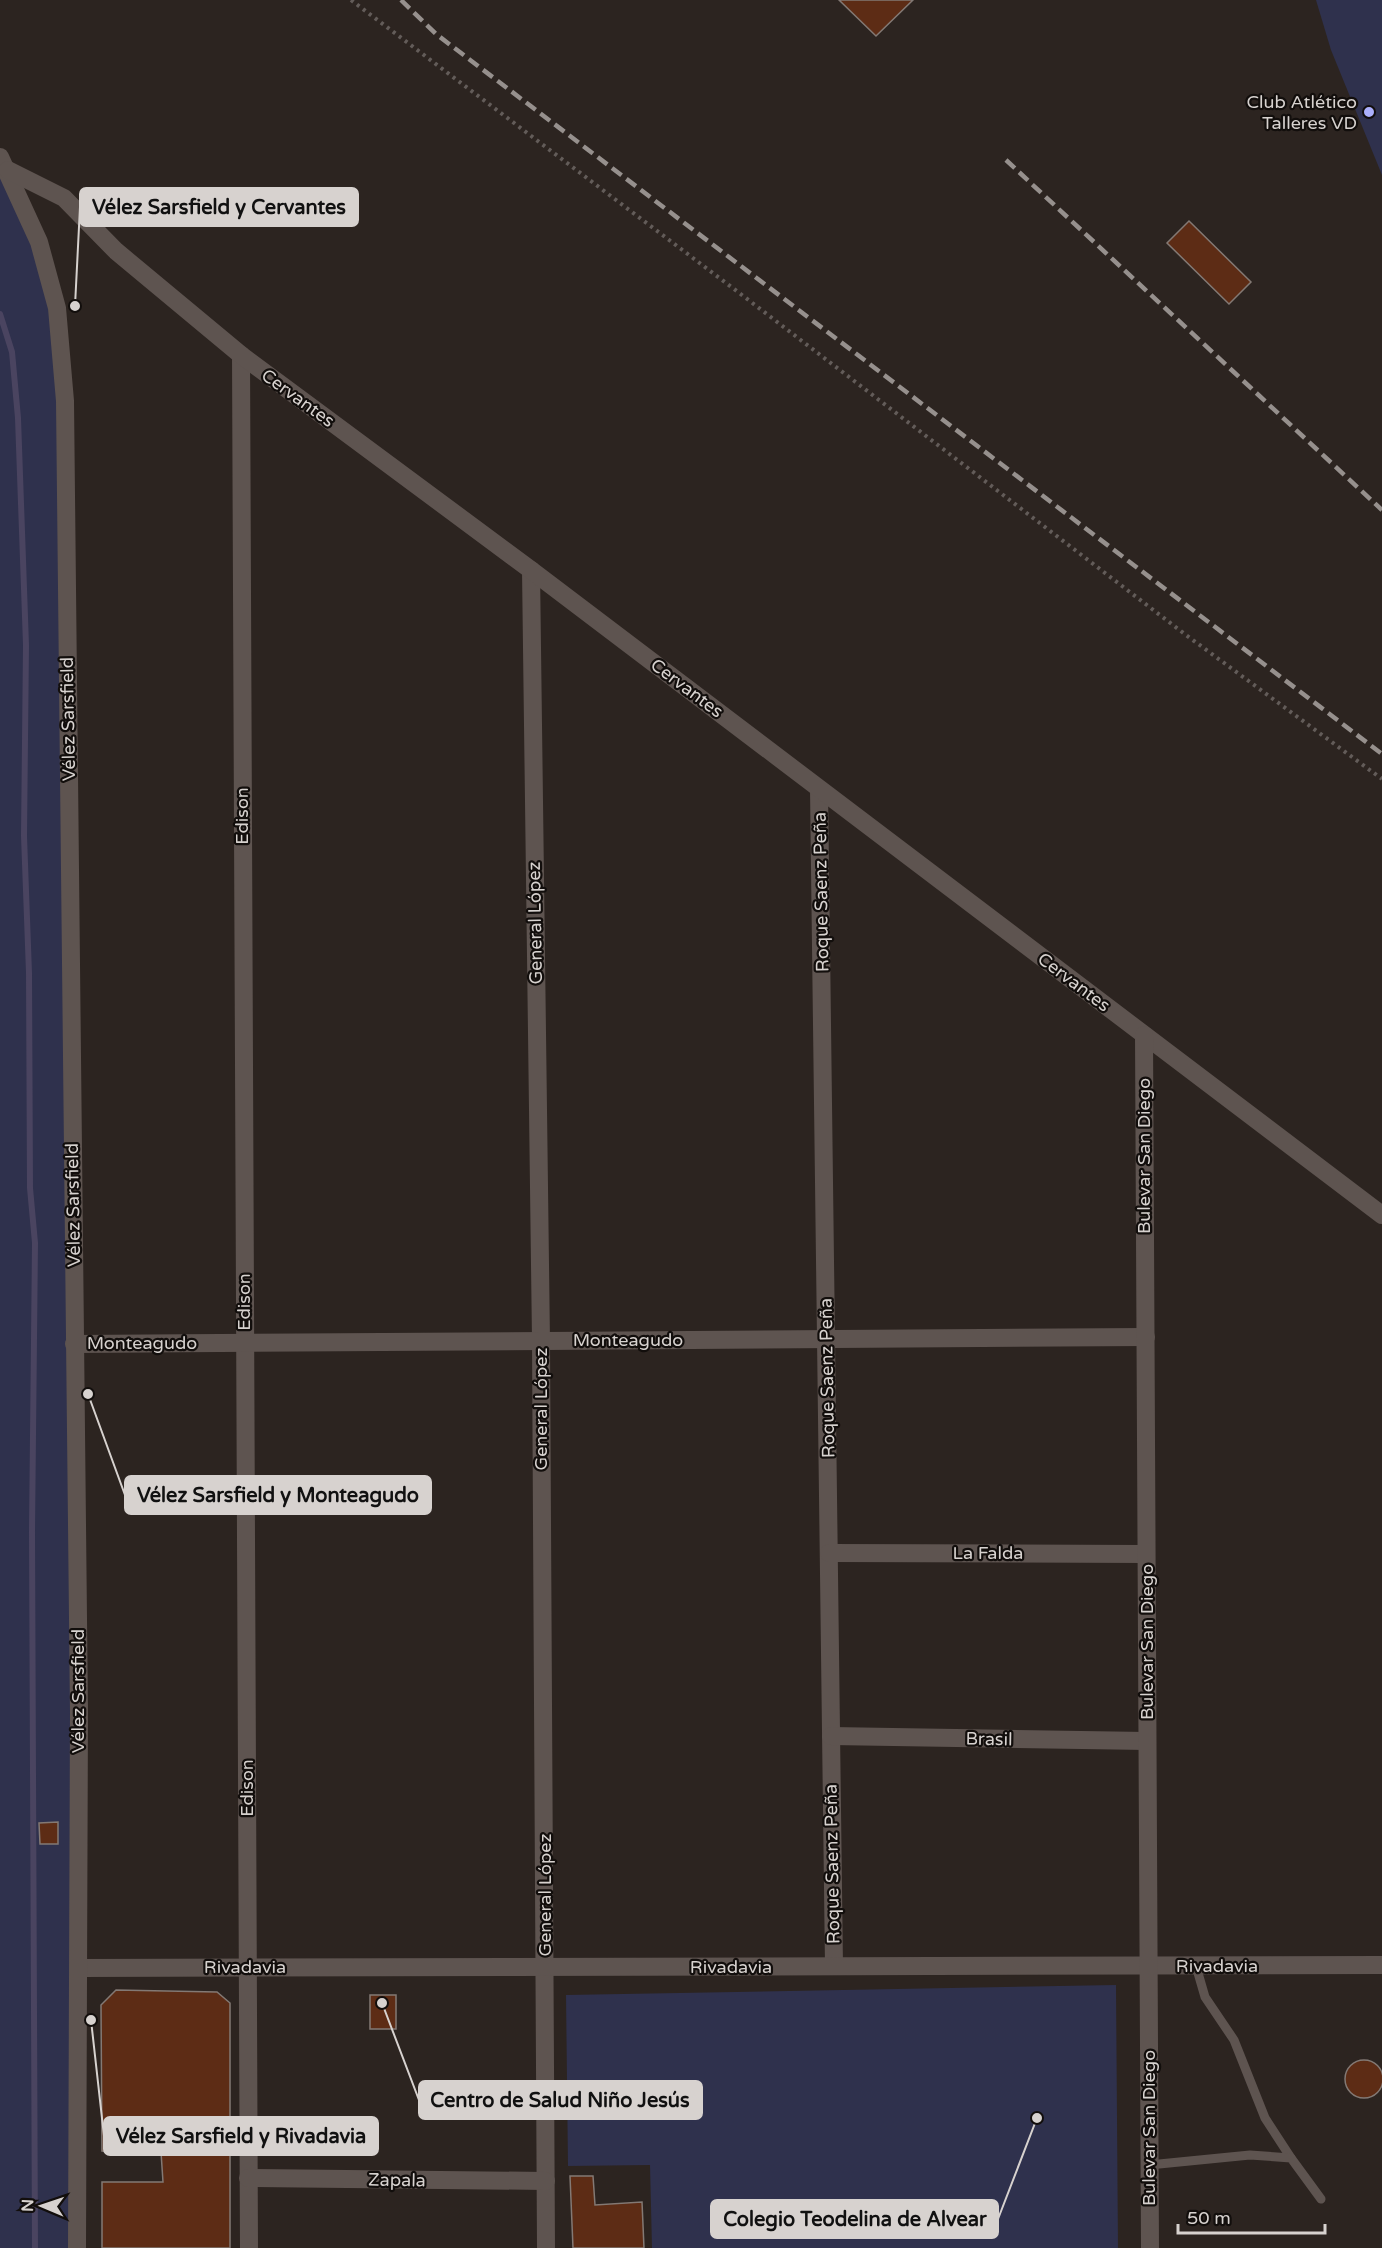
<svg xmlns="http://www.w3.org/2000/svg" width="1382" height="2248" font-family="'Varela Round',sans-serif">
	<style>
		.green { fill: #2f314d }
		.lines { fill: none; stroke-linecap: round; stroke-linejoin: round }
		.stream { stroke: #4a4460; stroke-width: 6 }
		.building { fill: #5d2c15; stroke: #837974; stroke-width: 1.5 }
		.path { stroke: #635c59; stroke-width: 4; stroke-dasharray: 3 4.5; stroke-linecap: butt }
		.lane { stroke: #5e5450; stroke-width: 9 }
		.street { stroke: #5e5450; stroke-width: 18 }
		.secondary { stroke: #5e5450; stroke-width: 18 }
		.rail { stroke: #96908d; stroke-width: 4.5; stroke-dasharray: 12 6; stroke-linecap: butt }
		.poi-dot { fill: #abaffb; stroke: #120e0c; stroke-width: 2 }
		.labels { text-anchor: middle; stroke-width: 4.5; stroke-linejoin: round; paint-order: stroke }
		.poi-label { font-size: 18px; fill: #d7d2cf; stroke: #120e0c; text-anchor: end }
		.street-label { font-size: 18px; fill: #d7d2cf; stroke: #120e0c }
		.leader { fill: none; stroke: #d7d2cf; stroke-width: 2 }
		.callout-dot { fill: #d7d2cf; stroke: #120e0c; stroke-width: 2 }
		.callout { fill: #d7d2cf; stroke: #d7d2cf; stroke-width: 2 }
		.callout-label { font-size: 20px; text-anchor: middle; font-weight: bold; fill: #111 }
	</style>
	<rect width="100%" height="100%" fill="#2c2420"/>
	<g class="green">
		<path d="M1316 0H1382V175L1331 50Z"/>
		<path d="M0 157 57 308 77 2248H0Z"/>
		<path d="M1116 1985 1118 2248H652L650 2165 568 2166 566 1995Z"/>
	</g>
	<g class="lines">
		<path class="stream" d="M0 314 12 352 18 418 26 645 24 836 29 973 30 1188 35 1243 32 1532 35 2248"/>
	</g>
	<g class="building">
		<path d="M839 0H913L876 36Z"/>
		<path d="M1189 221 1251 282 1229 304 1167 243Z"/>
		<path d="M58 1822V1844H40L39 1823Z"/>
		<path d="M116 1990 217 1992 230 2003V2248H102V2182H163L161 2152 102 2151 101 2005Z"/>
		<rect x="370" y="1995" width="26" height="34"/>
		<circle cx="1364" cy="2079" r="19"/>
		<path d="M570 2176H593L595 2205 642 2202 644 2248H573Z"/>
	</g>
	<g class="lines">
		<path class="path" d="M351 0 738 292 1186 635 1382 779"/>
		<g class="lane">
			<path d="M1196 1966 1205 1997 1234 2040 1265 2118 1291 2158"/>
			<path d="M1149 2165 1250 2155 1291 2158 1321 2199"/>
		</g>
		<g class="street">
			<path d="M241 355 249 2248"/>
			<path d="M531 570 541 1341 546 2248"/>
			<path d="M819 789 834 1966"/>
			<path d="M74 1344 1146 1337"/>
			<path d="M829 1553 1146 1554"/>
			<path d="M831 1736 1147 1741"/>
			<path d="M79 1968 1382 1965"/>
			<path d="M248 2178 546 2181"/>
		</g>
		<g class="secondary">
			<path d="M0 157 39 242 57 308 65 401 79 1712 77 2248"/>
			<path d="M8 170 64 198 116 251 241 355 531 570 1382 1215"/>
			<path d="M1144 1035 1150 2248"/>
		</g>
		<g class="rail">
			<path d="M401 0 436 34 1382 754"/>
			<path d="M1006 160 1382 510"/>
		</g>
	</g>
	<circle class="poi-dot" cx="1369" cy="112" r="6"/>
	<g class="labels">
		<g class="poi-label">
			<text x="1357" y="108">Club Atlético<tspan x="1357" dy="21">Talleres VD</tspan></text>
		</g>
		<g class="street-label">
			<text transform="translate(298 398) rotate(36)" y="6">Cervantes</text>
			<text transform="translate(687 688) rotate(37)" y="6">Cervantes</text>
			<text transform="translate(68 719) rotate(-91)" y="6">Vélez Sarsfield</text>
			<text transform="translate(242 816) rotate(-90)" y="6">Edison</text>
			<text transform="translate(821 892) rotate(-91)" y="6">Roque Saenz Peña</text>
			<text transform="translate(535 923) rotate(-91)" y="6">General López</text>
			<text transform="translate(1074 982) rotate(37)" y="6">Cervantes</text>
			<text transform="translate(1144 1156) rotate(-90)" y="6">Bulevar San Diego</text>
			<text transform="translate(73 1205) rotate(-91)" y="6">Vélez Sarsfield</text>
			<text transform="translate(244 1302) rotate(-90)" y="6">Edison</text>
			<text x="628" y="1346">Monteagudo</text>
			<text x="142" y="1349">Monteagudo</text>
			<text transform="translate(827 1378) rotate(-91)" y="6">Roque Saenz Peña</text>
			<text transform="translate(541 1409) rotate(-90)" y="6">General López</text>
			<text x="988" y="1559">La Falda</text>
			<text transform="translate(1147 1642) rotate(-90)" y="6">Bulevar San Diego</text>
			<text transform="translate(78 1691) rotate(-90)" y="6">Vélez Sarsfield</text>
			<text transform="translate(989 1739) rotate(1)" y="6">Brasil</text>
			<text transform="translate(247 1788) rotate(-90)" y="6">Edison</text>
			<text transform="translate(832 1864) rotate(-91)" y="6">Roque Saenz Peña</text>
			<text transform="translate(545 1895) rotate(-90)" y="6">General López</text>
			<text x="1217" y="1972">Rivadavia</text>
			<text x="245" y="1973">Rivadavia</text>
			<text x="731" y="1973">Rivadavia</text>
			<text transform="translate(1149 2128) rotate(-90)" y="6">Bulevar San Diego</text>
			<text transform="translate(397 2180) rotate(1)" y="6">Zapala</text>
		</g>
	</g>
	<path class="leader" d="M75 306L80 207M88 1394L125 1495M382 2003L419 2100M91 2020L104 2136M1037 2118L998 2219"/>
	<g class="callout-dot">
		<circle cx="75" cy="306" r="6"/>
		<circle cx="88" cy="1394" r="6"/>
		<circle cx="382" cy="2003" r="6"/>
		<circle cx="91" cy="2020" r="6"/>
		<circle cx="1037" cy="2118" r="6"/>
	</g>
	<g class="callout">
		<rect x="80" y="188" width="278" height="38" rx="6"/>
		<rect x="125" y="1476" width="306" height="38" rx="6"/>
		<rect x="419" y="2081" width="283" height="38" rx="6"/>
		<rect x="104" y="2117" width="274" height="38" rx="6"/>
		<rect x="711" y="2200" width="287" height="38" rx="6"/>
	</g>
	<g class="callout-label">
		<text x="219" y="214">Vélez Sarsfield y Cervantes</text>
		<text x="278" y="1502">Vélez Sarsfield y Monteagudo</text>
		<text x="560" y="2107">Centro de Salud Niño Jesús</text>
		<text x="241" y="2143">Vélez Sarsfield y Rivadavia</text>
		<text x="855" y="2226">Colegio Teodelina de Alvear</text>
	</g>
	<g transform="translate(42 2206) rotate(272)" stroke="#120e0c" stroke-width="4.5" paint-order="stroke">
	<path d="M0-4.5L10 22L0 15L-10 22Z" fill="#d7d2cf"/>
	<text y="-9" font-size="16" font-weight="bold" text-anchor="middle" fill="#d7d2cf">N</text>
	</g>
	<path d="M1178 2224v9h147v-9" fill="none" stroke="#d7d2cf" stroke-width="3"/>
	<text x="1187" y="2224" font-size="18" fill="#d7d2cf" stroke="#120e0c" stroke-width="4.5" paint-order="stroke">50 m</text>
</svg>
